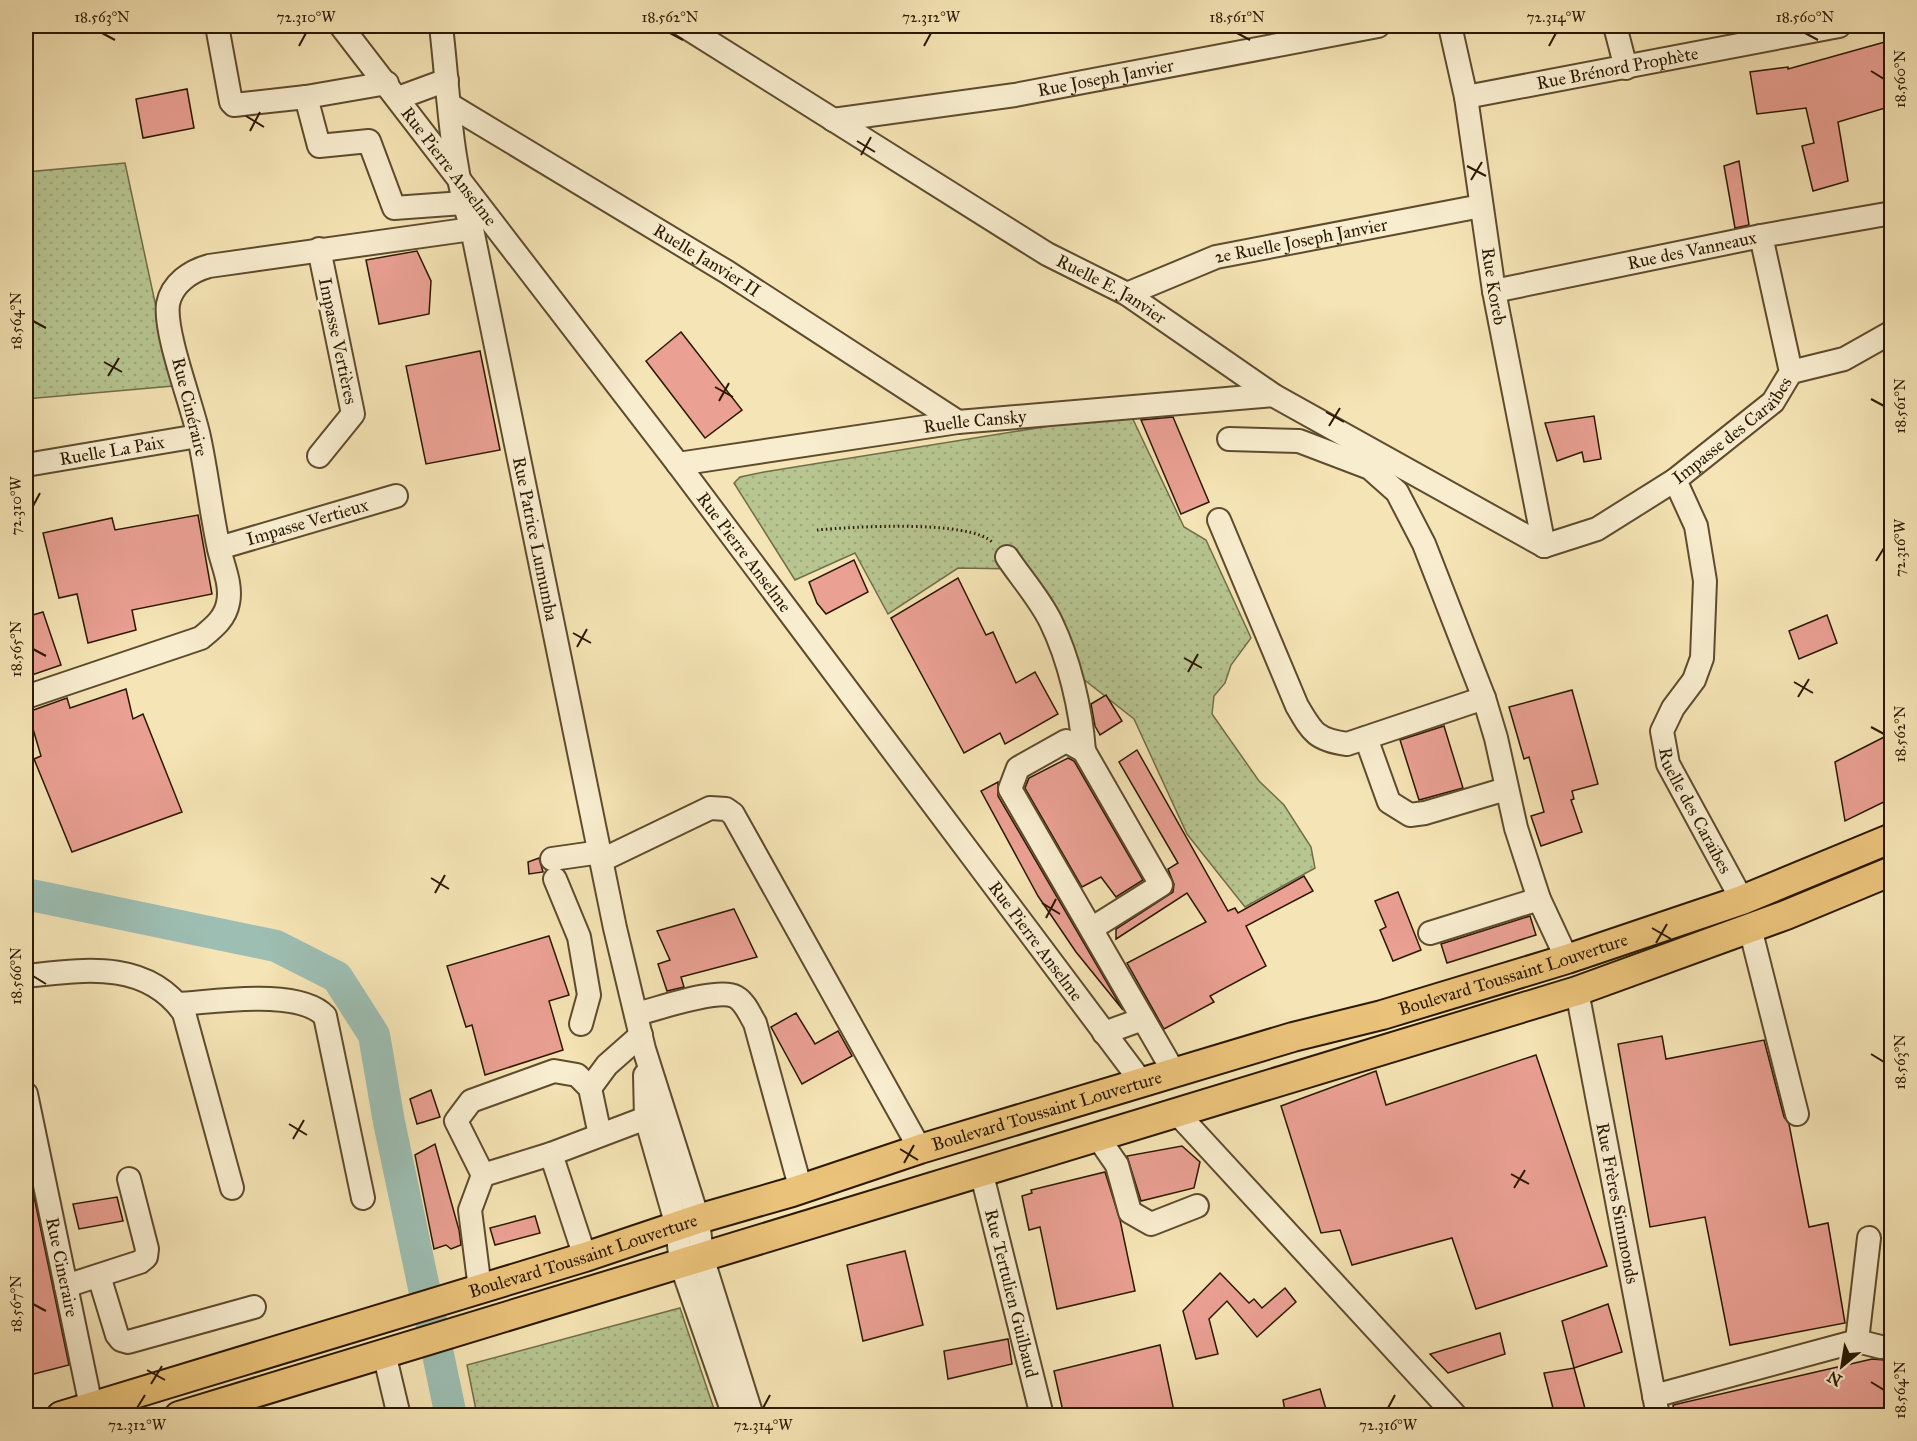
<svg xmlns="http://www.w3.org/2000/svg" width="1917" height="1441" font-family="'IM FELL Great Primer',serif">
	<style>
		.grass { fill: url(#grass-dots); stroke: #716e48; stroke-width: 1.5 }
		.lines { fill: none; stroke-linecap: round; stroke-linejoin: round }
		.river { stroke: #9dbeb3; stroke-width: 32 }
		.building { fill: #eaa093; stroke: #2b1800; stroke-width: 1.5 }
		.minor-casing { stroke: #5e4b2d; stroke-width: 26 }
		.major-casing { stroke: #2b1800; stroke-width: 32 }
		.path { stroke: #2b1800; stroke-width: 3; stroke-dasharray: 1.5 3; stroke-linecap: butt }
		.minor { stroke: #f8edcf; stroke-width: 22 }
		.major { stroke: #eac27a; stroke-width: 28 }
		.ticks { fill: none; stroke: #2b1800; stroke-width: 2 }
		.labels { text-anchor: middle; stroke-width: 6; stroke-linejoin: round; paint-order: stroke }
		.street-label { font-size: 18px; fill: #2b1800; stroke: #f8edcf }
		.neatline { fill: none; stroke: #2b1800; stroke-width: 2 }
		.ticks-label { font-size: 15px; text-anchor: middle; fill: #2b1800 }
	</style>
	<defs>
		<pattern id="grass-dots" width="8" height="8" patternUnits="userSpaceOnUse" patternTransform="scale(1.5)"><rect width="8" height="8" fill="#b7c591"/><path d="M2 2h.1M6 6h.1" fill="none" stroke="#9ea87b" stroke-width="1.8" stroke-linecap="round"/></pattern>
	</defs>
	<rect width="100%" height="100%" fill="#f5e4b5"/>
	<filter id="stains"><feTurbulence type="fractalNoise" baseFrequency=".00333" numOctaves="4"/><feColorMatrix values="0 0 0 0 .2 0 0 0 0 .09 0 0 0 0 .02 0 0 0 .5 -.17"/></filter>
	<radialGradient id="worn" r=".72"><stop offset=".6" stop-color="#630" stop-opacity="0"/><stop offset="1" stop-color="#630" stop-opacity=".3"/></radialGradient>
	<g class="grass">
		<path d="M125 163 173 386 26 399V172Z"/>
		<path d="M1130 413 1184 527 1206 540 1251 638 1231 665 1225 683 1214 696 1212 714 1259 781 1284 805 1311 847 1315 868 1245 907 1187 834 1134 719 1082 678 1026 569 958 568 888 614 855 553 795 580 734 483 740 477 764 472Z"/>
		<path d="M680 1308 716 1415H477L467 1365Z"/>
	</g>
	<g class="lines">
		<path class="river" d="M26 894 276 946 337 977 374 1035 389 1122 451 1416"/>
	</g>
	<g class="building">
		<path d="M1892 40V106L1838 122 1848 181 1813 191 1802 146 1814 143 1806 108 1757 114 1750 72 1788 67V69Z"/>
		<path d="M187 89 194 128 143 138 136 99Z"/>
		<path d="M1739 161 1749 225 1735 228 1724 166Z"/>
		<path d="M417 251 431 281 429 314 379 324 366 260Z"/>
		<path d="M681 332 742 410 705 438 646 361Z"/>
		<path d="M480 351 500 450 426 464 406 366Z"/>
		<path d="M1594 416 1601 459 1584 462 1582 452 1557 461 1545 423Z"/>
		<path d="M1173 417 1209 502 1181 514 1141 420Z"/>
		<path d="M198 515 212 594 132 610 136 630 88 643 77 594 59 598 43 533 112 518 115 530Z"/>
		<path d="M854 560 868 592 826 614 817 603 809 582Z"/>
		<path d="M958 578 986 635 993 632 1016 683 1035 672 1058 714 1005 744 1000 733 964 753 891 618Z"/>
		<path d="M43 612 61 665 26 677V617Z"/>
		<path d="M1827 615 1837 643 1799 659 1789 631Z"/>
		<path d="M126 689 133 719 143 714 182 812 72 852 34 759 41 756 28 712 67 698 70 708Z"/>
		<path d="M1572 690 1598 784 1572 791 1574 799 1571 800 1582 832 1541 846 1531 816 1544 812 1529 757 1524 759 1509 707Z"/>
		<path d="M1106 695 1122 721 1100 735 1095 726 1091 704Z"/>
		<path d="M1444 726 1463 788 1419 800 1400 740Z"/>
		<path d="M1892 733V798L1845 821 1835 762Z"/>
		<path d="M1137 750 1228 911 1235 908 1238 913 1304 876 1313 891 1246 926 1266 966 1210 996 1214 1002 1164 1029 1127 963 1206 922 1187 893 1116 939V929L1173 892 1174 884 1168 869 1178 863 1119 762Z"/>
		<path d="M1068 758 1074 761 1143 880 1116 897 1101 877 1082 887 1025 788 1029 778Z"/>
		<path d="M998 782V796L1123 1010 1076 952 1038 896 981 791Z"/>
		<path d="M539 858 543 872 529 874 528 862Z"/>
		<path d="M1398 892 1421 950 1393 961 1380 930 1386 927 1375 901Z"/>
		<path d="M734 909 757 957 681 977 684 987 667 991 658 964 670 960 657 931Z"/>
		<path d="M1530 916 1536 935 1447 963 1441 944Z"/>
		<path d="M549 936 569 995 549 1001 563 1050 485 1075 472 1025 466 1027 447 966Z"/>
		<path d="M796 1013 815 1044 838 1031 852 1056 802 1084 771 1027Z"/>
		<path d="M1662 1036 1666 1059 1764 1040 1784 1117 1789 1124 1809 1227 1828 1223 1845 1323 1730 1345 1705 1217 1650 1227 1618 1044Z"/>
		<path d="M1536 1055 1607 1266 1476 1309 1452 1238 1352 1265 1340 1230 1321 1233 1281 1106 1376 1071 1386 1105Z"/>
		<path d="M431 1090 440 1117 417 1124 410 1099Z"/>
		<path d="M435 1144 459 1230 461 1245 451 1249 446 1245 434 1249 415 1155Z"/>
		<path d="M1182 1146 1200 1162 1194 1188 1141 1201 1127 1156Z"/>
		<path d="M26 1158 69 1365 26 1376Z"/>
		<path d="M1105 1172 1120 1220 1135 1291 1057 1309 1040 1227 1029 1230 1022 1196 1032 1193 1031 1190Z"/>
		<path d="M117 1197 123 1221 79 1229 73 1204Z"/>
		<path d="M535 1216 540 1233 495 1245 490 1228Z"/>
		<path d="M905 1251 923 1325 863 1341 847 1265Z"/>
		<path d="M1220 1273 1249 1303 1254 1299 1262 1308 1285 1288 1296 1302 1257 1337 1227 1301 1209 1319 1218 1354 1196 1359 1183 1311Z"/>
		<path d="M1608 1304 1622 1352 1574 1368 1562 1321Z"/>
		<path d="M1500 1333 1505 1354 1448 1373 1430 1354Z"/>
		<path d="M1008 1339 1012 1364 948 1379 944 1351Z"/>
		<path d="M1160 1345 1175 1416H1064L1054 1371Z"/>
		<path d="M1892 1355V1416H1675L1673 1405 1872 1359 1884 1360Z"/>
		<path d="M1574 1368 1587 1416H1555L1544 1373Z"/>
		<path d="M1320 1389 1328 1416H1286L1283 1400Z"/>
	</g>
	<g class="lines">
		<g class="minor-casing">
			<g id="minor">
				<path d="M217 26 231 102 234 105 306 97 387 83"/>
				<path id="s1" d="M341 26 678 464 1143 1084"/>
				<path id="s2" d="M441 26C449 94 450 163 472 229L615 928 644 1049 698 1219 702 1257 752 1416"/>
				<path id="s3" d="M684 26 1047 254 1127 294 1273 395 1544 546"/>
				<path id="s4" d="M1450 26 1466 97 1494 291 1544 546"/>
				<path d="M1615 26 1626 68"/>
				<path d="M306 97 319 146 369 141 394 208 463 203"/>
				<path id="s5" d="M1466 97 1839 26"/>
				<path d="M398 98 447 80"/>
				<path id="s6" d="M450 105 727 272 958 422"/>
				<path id="s7" d="M833 120 1015 95 1378 26"/>
				<path id="s8" d="M1494 291 1761 236 1892 213"/>
				<path id="s9" d="M1127 294 1216 257 1481 206"/>
				<path d="M1791 372 1844 359 1892 332"/>
				<path d="M1229 439 1299 441 1370 468 1397 492 1424 544 1484 698 1496 738 1516 828 1539 899 1567 959"/>
				<path d="M319 456 353 414 319 249"/>
				<path id="s10" d="M678 464 958 422 1273 395"/>
				<path id="s11" d="M26 465 198 436"/>
				<path id="s12" d="M1675 480 1696 526 1705 581 1702 658 1694 680 1673 708 1662 731 1668 764 1742 900"/>
				<path d="M1219 520 1297 706C1312 732 1316 740 1347 744L1484 698"/>
				<path id="s13" d="M1544 546 1597 529 1675 480 1773 402 1791 372 1761 236"/>
				<path id="s14" d="M219 548 396 496"/>
				<path d="M1007 557C1021 578 1040 599 1051 622 1069 659 1081 709 1084 751"/>
				<path d="M26 697 201 638C213 628 225 619 228 603 232 585 223 566 219 549 211 512 207 474 199 437 192 404 164 333 168 304 172 283 191 271 209 266L472 229"/>
				<path d="M1366 738 1389 802 1410 815 1425 813 1506 789"/>
				<path d="M552 859 601 852"/>
				<path d="M602 860 710 808 726 809 733 814 920 1149"/>
				<path d="M555 879 579 937 589 995 581 1024"/>
				<path d="M1750 928 1797 1114"/>
				<path d="M1091 929 1161 885 1084 751 1066 741 1018 768 1010 789 1175 1074"/>
				<path d="M1430 933 1539 899"/>
				<path d="M26 976C82 970 146 959 184 1013L232 1188"/>
				<path id="s15" d="M1577 991 1658 1416"/>
				<path d="M178 1004C215 1002 298 988 325 1016L363 1198"/>
				<path d="M636 1014C658 1009 718 987 736 997 745 1002 750 1015 755 1023L801 1190"/>
				<path d="M1104 1033 1143 1019"/>
				<path d="M645 1075 646 1118 677 1226 681 1264 734 1416"/>
				<path d="M590 1088 607 1065 641 1035"/>
				<path id="s16" d="M26 1094 91 1406"/>
				<path d="M1176 1112 1456 1416"/>
				<path d="M1097 1136 1117 1165 1130 1212 1151 1224 1197 1206"/>
				<path d="M551 1154 585 1257"/>
				<path id="s17" d="M981 1171 1042 1416"/>
				<path d="M483 1175 456 1121 471 1101 554 1071 577 1075 590 1088 600 1135"/>
				<path d="M99 1276 117 1335 121 1340 128 1342 254 1307"/>
				<path d="M66 1286 140 1262 146 1257 147 1249 129 1179"/>
				<path d="M480 1289 470 1210 483 1175 551 1154 646 1118"/>
				<path d="M1857 1341 1869 1238"/>
				<path d="M384 1353 399 1416"/>
				<path d="M1654 1396 1857 1341 1881 1347"/>
			</g>
		</g>
		<g class="major-casing">
			<g id="major">
				<path id="s18" d="M61 1416 585 1257 698 1219 792 1192 920 1149 1293 1037 1382 1015 1567 959 1742 900 1892 838"/>
				<path d="M179 1416 1577 991 1786 915 1892 871"/>
			</g>
		</g>
		<path class="path" d="M817 530C850 527 971 519 993 543"/>
		<use href="#minor" class="minor"/>
		<use href="#major" class="major"/>
	</g>
	<path class="ticks" d="M102 33 115 40M670 33 683 40M1237 33 1250 40M1805 33 1818 40M299 46 306 33M924 46 931 33M1549 46 1556 33M1871 71 1884 79M246 116 264 127M250 131 260 112M857 141 875 152M861 155 871 137M1467 166 1486 176M1471 180 1482 162M33 321 46 328M104 362 122 372M108 376 119 358M715 387 733 397M1871 399 1884 406M719 401 729 383M1326 412 1344 422M1329 426 1340 408M33 506 40 493M1876 561 1884 548M573 633 591 643M577 647 587 629M33 649 46 656M1184 658 1202 668M1188 672 1198 654M1794 682 1813 693M1798 697 1809 679M1871 727 1884 734M431 878 449 889M435 893 445 875M1042 903 1060 914M1046 918 1056 899M1652 928 1671 939M1656 943 1667 924M33 976 46 984M1871 1054 1884 1062M289 1124 307 1135M293 1139 304 1120M900 1149 918 1160M904 1163 914 1145M1511 1174 1529 1184M1514 1188 1525 1170M33 1304 46 1311M147 1370 165 1380M1871 1382 1884 1390M151 1384 162 1366M137 1408 145 1395M763 1408 770 1395M1388 1408 1395 1395"/>
	<g class="labels">
		<g class="street-label">
			<text dy="6" stroke="none"><textPath href="#s5" startOffset="154">Rue Brénord Prophète</textPath></text>
			<text dy="6" stroke="none"><textPath href="#s7" startOffset="276">Rue Joseph Janvier</textPath></text>
			<text dy="6" stroke="none"><textPath href="#s1" startOffset="177">Rue Pierre Anselme</textPath></text>
			<text dy="6" stroke="none"><textPath href="#s9" startOffset="183">2e Ruelle Joseph Janvier</textPath></text>
			<text dy="6" stroke="none"><textPath href="#s8" startOffset="202">Rue des Vanneaux</textPath></text>
			<text dy="6" stroke="none"><textPath href="#s6" startOffset="300">Ruelle Janvier II</textPath></text>
			<text dy="6" stroke="none"><textPath href="#s4" startOffset="264">Rue Koreb</textPath></text>
			<text dy="6" stroke="none"><textPath href="#s3" startOffset="502">Ruelle E. Janvier</textPath></text>
			<text transform="translate(338 341) rotate(78)" y="6">Impasse Vertières</text>
			<text transform="translate(190 407) rotate(76)" y="6">Rue Cinéraire</text>
			<text dy="6" stroke="none"><textPath href="#s10" startOffset="300">Ruelle Cansky</textPath></text>
			<text dy="6" stroke="none"><textPath href="#s13" startOffset="224">Impasse des Caraïbes</textPath></text>
			<text dy="6" stroke="none"><textPath href="#s11" startOffset="87">Ruelle La Paix</textPath></text>
			<text dy="6" stroke="none"><textPath href="#s14" startOffset="92">Impasse Vertieux</textPath></text>
			<text dy="6" stroke="none"><textPath href="#s2" startOffset="522">Rue Patrice Lumumba</textPath></text>
			<text dy="6" stroke="none"><textPath href="#s1" startOffset="663">Rue Pierre Anselme</textPath></text>
			<text dy="6" stroke="none"><textPath href="#s12" startOffset="354">Ruelle des Caraïbes</textPath></text>
			<text dy="6" stroke="none"><textPath href="#s1" startOffset="1149">Rue Pierre Anselme</textPath></text>
			<text dy="6" stroke="none"><textPath href="#s18" startOffset="1518">Boulevard Toussaint Louverture</textPath></text>
			<text dy="6" stroke="none"><textPath href="#s18" startOffset="1032">Boulevard Toussaint Louverture</textPath></text>
			<text dy="6" stroke="none"><textPath href="#s15" startOffset="216">Rue Frères Simmonds</textPath></text>
			<text dy="6" stroke="none"><textPath href="#s18" startOffset="546">Boulevard Toussaint Louverture</textPath></text>
			<text dy="6" stroke="none"><textPath href="#s16" startOffset="177">Rue Cineraire</textPath></text>
			<text dy="6" stroke="none"><textPath href="#s17" startOffset="126">Rue Tertulien Guilbaud</textPath></text>
		</g>
	</g>
	<rect width="1917" height="1441" fill="none" stroke="#f5e4b5" stroke-width="66"/>
	<g transform="translate(1842 1366) rotate(210)" stroke="#f8edcf" stroke-width="4.5" paint-order="stroke">
	<path d="M0-4.5L10 22L0 15L-10 22Z" fill="#2b1800"/>
	<text y="-9" font-size="16" font-weight="bold" text-anchor="middle" fill="#2b1800">N</text>
	</g>
	<rect x="33" y="33" width="1851" height="1375" class="neatline"/>
	<g class="ticks-label">
		<text x="102" y="22">18.563°N</text>
		<text x="306" y="22">72.310°W</text>
		<text x="670" y="22">18.562°N</text>
		<text x="931" y="22">72.312°W</text>
		<text x="1237" y="22">18.561°N</text>
		<text x="1556" y="22">72.314°W</text>
		<text x="1805" y="22">18.560°N</text>
		<text transform="translate(1900 79) rotate(-90)" y="5">18.560°N</text>
		<text transform="translate(16 321) rotate(-90)" y="5">18.564°N</text>
		<text transform="translate(1900 406) rotate(-90)" y="5">18.561°N</text>
		<text transform="translate(16 506) rotate(-90)" y="5">72.310°W</text>
		<text transform="translate(1900 548) rotate(-90)" y="5">72.316°W</text>
		<text transform="translate(16 649) rotate(-90)" y="5">18.565°N</text>
		<text transform="translate(1900 734) rotate(-90)" y="5">18.562°N</text>
		<text transform="translate(16 976) rotate(-90)" y="5">18.566°N</text>
		<text transform="translate(1900 1062) rotate(-90)" y="5">18.563°N</text>
		<text transform="translate(16 1304) rotate(-90)" y="5">18.567°N</text>
		<text transform="translate(1900 1390) rotate(-90)" y="5">18.564°N</text>
		<text x="137" y="1430">72.312°W</text>
		<text x="763" y="1430">72.314°W</text>
		<text x="1388" y="1430">72.316°W</text>
	</g>
	<rect width="100%" height="100%" filter="url(#stains)"/>
	<rect width="100%" height="100%" fill="url(#worn)"/>
</svg>
